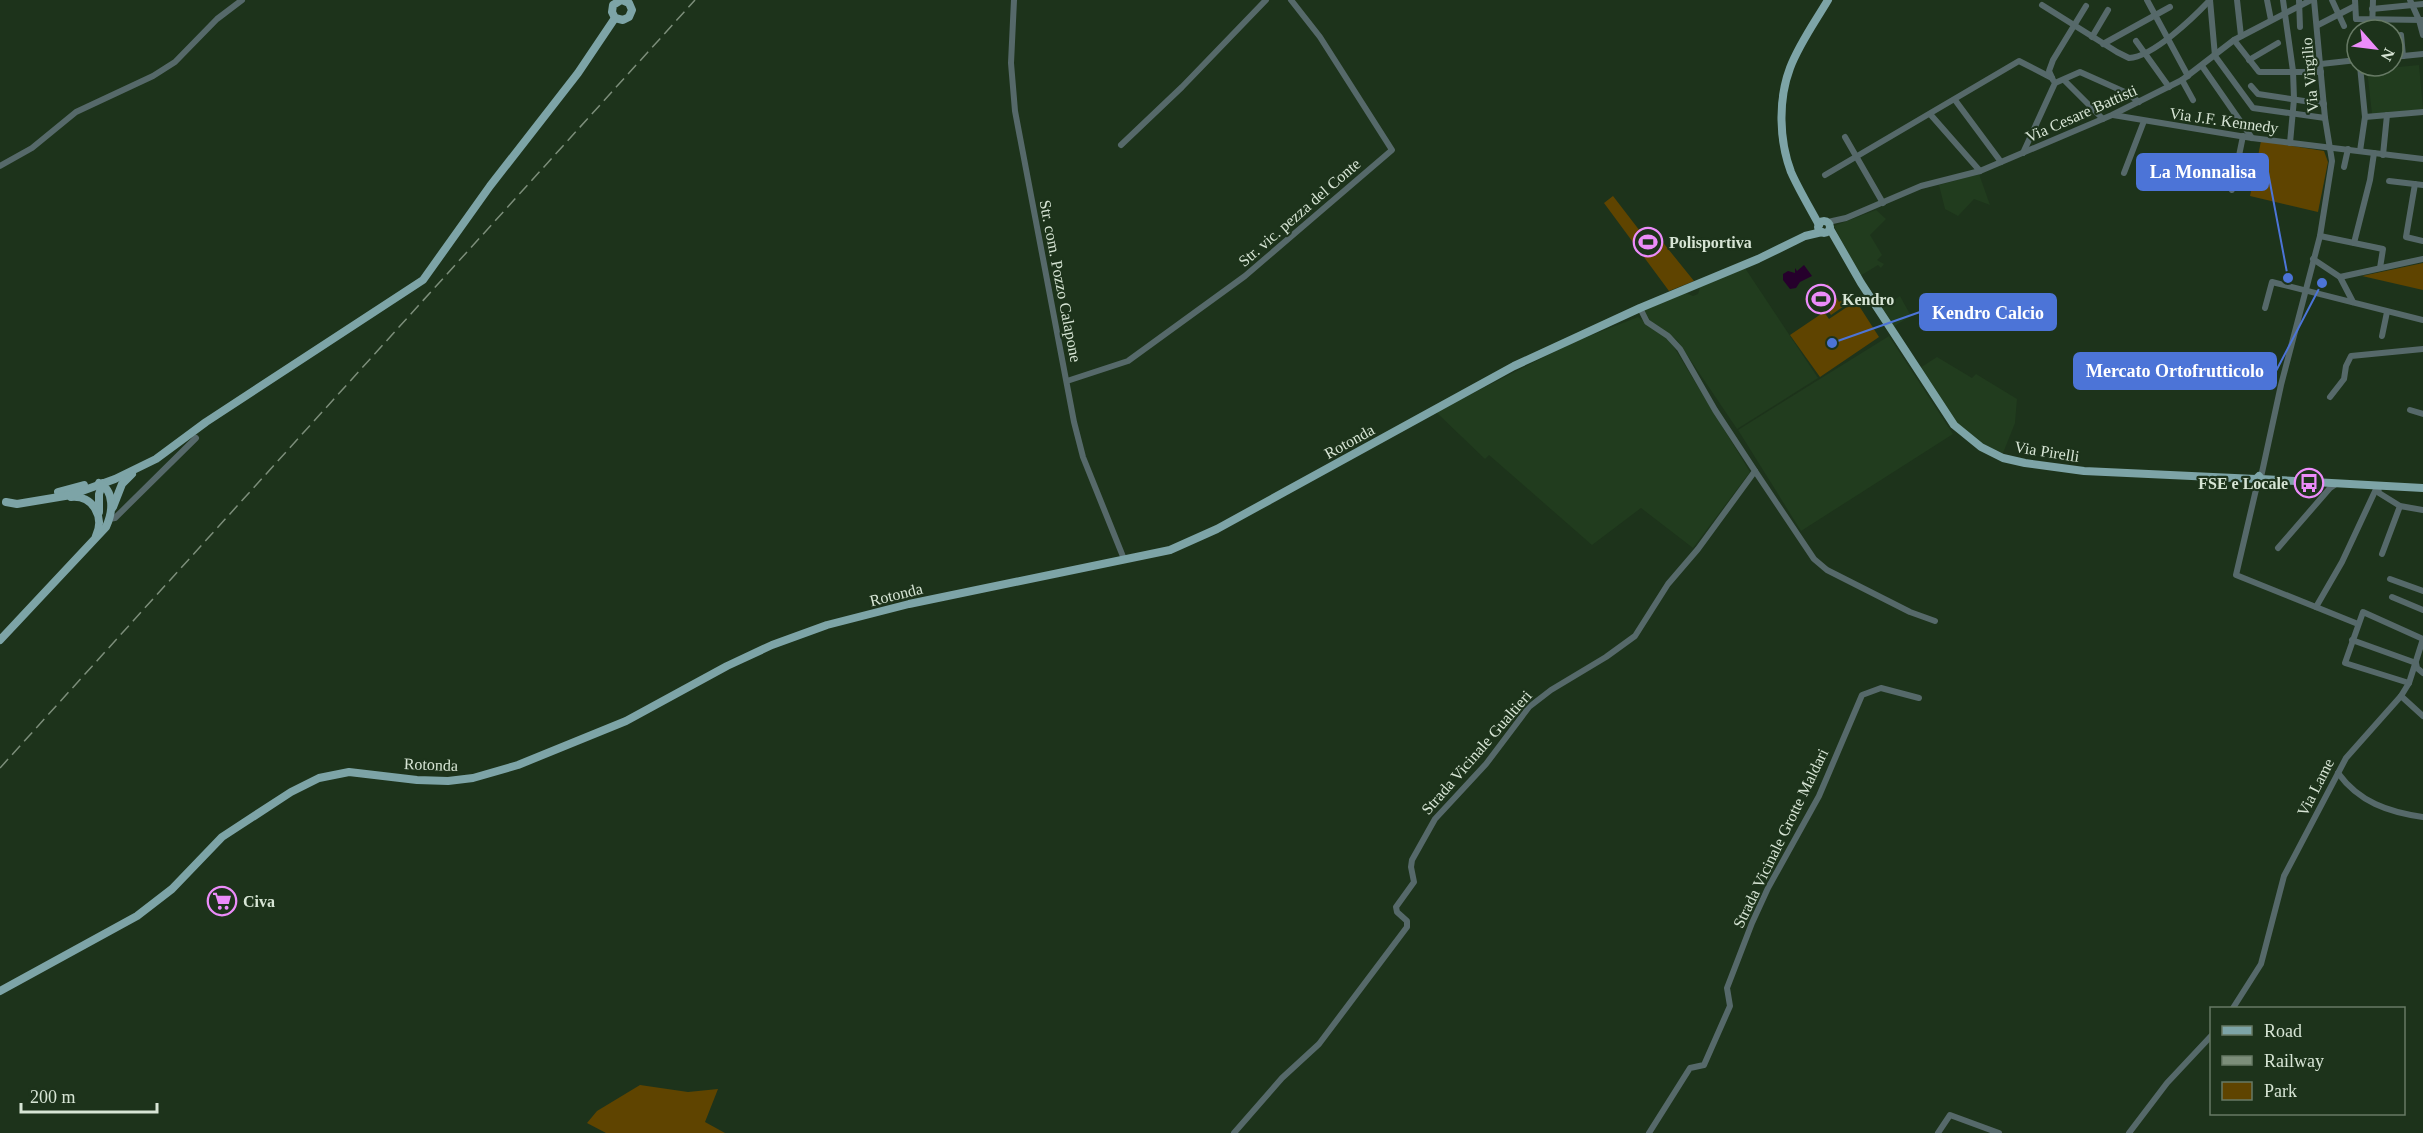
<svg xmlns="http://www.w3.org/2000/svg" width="2423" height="1133" font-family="'Times New Roman',serif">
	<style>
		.built { fill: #213c1e }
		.green { fill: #5f4400 }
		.water { fill: #26002c }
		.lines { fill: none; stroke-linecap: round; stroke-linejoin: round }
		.minor { stroke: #56696a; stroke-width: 6 }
		.major { stroke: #7da4a7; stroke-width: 8 }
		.rail { stroke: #7c8e7a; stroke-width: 1.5; stroke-dasharray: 12 6; stroke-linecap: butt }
		.labels { text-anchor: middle; stroke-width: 4.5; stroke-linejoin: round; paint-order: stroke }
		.street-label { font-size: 16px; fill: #d7e5d5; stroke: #1d331b }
		.poi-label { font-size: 16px; font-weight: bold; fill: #d7e5d5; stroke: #1d331b; text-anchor: start }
		.leader { fill: none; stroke: #4c74d7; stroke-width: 2 }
		.callout-dot { fill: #4c74d7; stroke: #1d331b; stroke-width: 2 }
		.callout { fill: #4c74d7; stroke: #4c74d7; stroke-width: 2 }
		.callout-label { font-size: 18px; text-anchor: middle; font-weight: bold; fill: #fff }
	</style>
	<rect width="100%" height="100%" fill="#1d331b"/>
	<g class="built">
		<path d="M2419 65 2423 109 2372 114 2367 70Z"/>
		<path d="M1979 174 1990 205 1974 199 1958 216 1945 209 1939 185Z"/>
		<path d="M1876 210 1886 219 1870 235 1882 255 1877 260 1884 264 1881 268 1878 265 1860 276 1834 226Z"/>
		<path d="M1745 268 1818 378 1737 429 1677 340 1650 321 1644 310 1686 293 1693 296 1698 294 1700 287Z"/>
		<path d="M1900 296 1911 316 1893 327 1882 308Z"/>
		<path d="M1638 317 1669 339 1750 472 1693 548 1641 508 1592 545 1489 455 1485 459 1436 412 1574 342Z"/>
		<path d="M1889 336 1953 434 1801 531 1738 430Z"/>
		<path d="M1937 357 1972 378 1976 374 2017 399 2015 423 2003 453 1979 442 1957 424 1920 368Z"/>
	</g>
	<g class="green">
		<path d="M2261 141 2324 151 2328 162 2318 212 2250 196Z"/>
		<path d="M1613 196 1643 235 1652 229 1694 281 1669 291 1604 203Z"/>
		<path d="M2423 263V290L2362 276Z"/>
		<path d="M1828 284 1839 302 1850 295 1853 300 1831 315 1825 306 1822 308 1820 306 1812 310 1805 299Z"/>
		<path d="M1856 301 1879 337 1820 377 1790 335 1824 312 1829 319Z"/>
		<path d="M640 1085 688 1092 718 1089 705 1122 725 1133H606L587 1123 597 1111Z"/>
	</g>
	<path class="water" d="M1804 265 1812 276 1800 282 1796 288 1790 289 1783 280V274L1788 271 1795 273V268L1797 271Z"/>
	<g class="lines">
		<g class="minor">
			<path d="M1014 0 1011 63 1015 111 1074 422 1083 457 1124 559"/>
			<path d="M2147 0 2188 76"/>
			<path d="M2210 0 2215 56 2253 108 2325 118"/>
			<path d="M2237 0 2241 36"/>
			<path d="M2267 0 2271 20"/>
			<path d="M2283 0 2293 71 2294 99 2290 143"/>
			<path d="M2299 0 2300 27"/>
			<path d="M2332 0 2344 26"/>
			<path d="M2355 0 2356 19 2423 20"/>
			<path d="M2410 0 2419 20 2423 35"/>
			<path d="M2042 5 2117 52 2129 58C2153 57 2194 17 2210 0"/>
			<path d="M2372 9 2423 4"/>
			<path d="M2318 25 2355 6"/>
			<path d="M2372 30 2373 0"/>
			<path d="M2401 35 2403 56"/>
			<path d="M2092 37 2108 10"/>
			<path d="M2234 40 2259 72H2321"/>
			<path d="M2136 41 2169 87"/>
			<path d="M2103 44 2170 7"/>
			<path d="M2393 57 2423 54"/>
			<path d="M2249 60 2278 43"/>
			<path d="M2321 64 2357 60"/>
			<path d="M2202 66 2252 138"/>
			<path d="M2053 80 2049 71 2053 60 2086 6"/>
			<path d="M2064 80 2103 119"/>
			<path d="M2182 80 2193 100"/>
			<path d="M2055 83 2080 72 2127 93 2139 102"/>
			<path d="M2251 86 2258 94 2324 104"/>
			<path d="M1955 100 2001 162"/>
			<path d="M1930 114 1980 171"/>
			<path d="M2113 115 2252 138 2423 159"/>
			<path d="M2365 117 2423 112"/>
			<path d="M1845 137 1883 203"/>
			<path d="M1121 145 1182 87 1266 0"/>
			<path d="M2360 151 2365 117 2360 66"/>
			<path d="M2023 153 2055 83"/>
			<path d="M2374 153 2370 180 2354 243 2383 249 2380 268"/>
			<path d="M2383 155 2387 115"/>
			<path d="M0 166 32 148 76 112 153 76 175 62 217 19 242 0"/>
			<path d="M2344 167 2348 149"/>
			<path d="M2124 173 2144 121"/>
			<path d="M1825 175 2019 61 2052 78"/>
			<path d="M2389 181 2423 185"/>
			<path d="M2415 184 2406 237 2423 241"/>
			<path d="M2232 190 2243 136"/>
			<path d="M1828 222 1846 218 1921 186 1980 171 2112 115 2182 80 2234 40 2311 0"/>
			<path d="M2320 236 2354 243"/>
			<path d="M2313 259 2340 277 2423 259"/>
			<path d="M2340 277 2353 302"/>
			<path d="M2265 308 2272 282 2423 320"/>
			<path d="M2382 336 2387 312"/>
			<path d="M1067 381 1128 361 1245 276 1392 150 1320 37 1291 0"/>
			<path d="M2330 397 2344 379 2346 366 2351 356 2423 349"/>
			<path d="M2410 410 2423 414"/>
			<path d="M1755 471 1814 559 1827 570 1910 612 1935 621"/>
			<path d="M2261 477 2281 385 2320 236 2332 161 2325 118 2314 0"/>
			<path d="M2258 481 2236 575 2358 624"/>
			<path d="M2378 487 2379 493 2400 506 2423 510"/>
			<path d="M109 519 115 518 196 438"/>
			<path d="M2278 548 2330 488 2336 484"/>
			<path d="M2382 554 2400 506"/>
			<path d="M2390 579 2423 591"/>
			<path d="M2392 597 2423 610"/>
			<path d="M2316 607 2342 562 2377 487"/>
			<path d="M2352 640 2416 663 2417 668 2423 673"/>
			<path d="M2409 683 2345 663 2363 612 2423 639"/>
			<path d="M2401 696 2423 716"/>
			<path d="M2338 773C2359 802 2388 812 2423 817"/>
			<path d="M2233 1008 2261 964 2284 876 2346 758 2401 696 2409 683 2423 639"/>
			<path d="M1234 1133 1282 1078 1319 1044 1407 927V921L1397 912 1396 907 1414 882 1411 867 1412 860 1435 819 1486 764 1529 707 1551 690 1606 657 1635 636 1668 584 1698 549 1755 471 1715 410 1680 349 1668 336 1647 322 1640 308"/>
			<path d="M1649 1133 1690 1068 1704 1065 1730 1006 1727 988 1752 923 1768 888 1819 796 1862 695 1881 688 1919 698"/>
			<path d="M1938 1133 1950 1115 1999 1133"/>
			<path d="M2129 1133 2167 1083 2212 1035"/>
		</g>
		<g class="major">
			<path d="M621 0 613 5 612 12 615 18 623 20 629 17 632 10 629 3 622 0"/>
			<circle cx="1824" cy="227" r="6"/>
			<path d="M1819 225C1810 208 1799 190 1791 172 1779 140 1778 100 1790 68 1799 44 1815 22 1828 0"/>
			<path d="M1830 229 1861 283 1954 425 1981 447 2003 458 2025 463 2084 471 2256 479"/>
			<path d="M2261 479 2258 481 2256 479 2259 476 2261 479 2423 488"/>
			<path d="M58 492 84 485"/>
			<path d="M71 497C93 495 105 517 96 536"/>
			<path d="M6 502 17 504 71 495 115 479 156 459 206 422 423 280 490 186 578 73 615 18"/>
			<path d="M113 507 122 484 132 474"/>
			<path d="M99 512V494L103 483"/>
			<path d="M0 640 106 527C113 512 115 491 99 483"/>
			<path d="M0 991 137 916 172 889 222 837 291 792 319 778 349 772 417 780 448 781 473 778 518 765 626 721 727 666 772 645 827 625 909 604 1170 550 1217 529 1514 366 1640 308 1758 259 1805 236 1822 232"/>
		</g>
		<path class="rail" d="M0 768 695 0"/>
	</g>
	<defs>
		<g id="stadium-ring" transform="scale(1.5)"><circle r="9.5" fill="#1d331b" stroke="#ec8cfa" stroke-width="1.5"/><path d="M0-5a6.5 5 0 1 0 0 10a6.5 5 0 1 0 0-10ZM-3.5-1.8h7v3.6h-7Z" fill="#ec8cfa"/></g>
		<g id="bus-ring" transform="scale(1.5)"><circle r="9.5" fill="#1d331b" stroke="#ec8cfa" stroke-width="1.5"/><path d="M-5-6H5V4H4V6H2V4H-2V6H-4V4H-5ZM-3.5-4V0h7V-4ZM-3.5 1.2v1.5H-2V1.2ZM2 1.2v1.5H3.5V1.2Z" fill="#ec8cfa"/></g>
		<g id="supermarket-ring" transform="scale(1.5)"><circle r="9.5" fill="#1d331b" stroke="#ec8cfa" stroke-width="1.5"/><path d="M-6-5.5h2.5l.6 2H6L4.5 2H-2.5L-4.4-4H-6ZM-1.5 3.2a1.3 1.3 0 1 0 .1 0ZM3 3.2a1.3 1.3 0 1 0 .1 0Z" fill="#ec8cfa"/></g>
	</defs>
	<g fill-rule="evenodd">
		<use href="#stadium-ring" x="1648" y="242"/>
		<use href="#stadium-ring" x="1821" y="299"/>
		<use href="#bus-ring" x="2309" y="483"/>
		<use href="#supermarket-ring" x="222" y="901"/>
	</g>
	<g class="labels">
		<g class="street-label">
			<text transform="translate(2309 75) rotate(-95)" y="6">Via Virgilio</text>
			<text transform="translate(2081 113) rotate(-24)" y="6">Via Cesare Battisti</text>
			<text transform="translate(2224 120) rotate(8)" y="6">Via J.F. Kennedy</text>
			<text transform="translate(1299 212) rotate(-41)" y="6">Str. vic. pezza del Conte</text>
			<text transform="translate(1061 281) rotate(79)" y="6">Str. com. Pozzo Calapone</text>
			<text transform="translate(1349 441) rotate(-29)" y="6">Rotonda</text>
			<text transform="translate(2047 451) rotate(9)" y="6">Via Pirelli</text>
			<text transform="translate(896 594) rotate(-14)" y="6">Rotonda</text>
			<text transform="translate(1476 752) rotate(-49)" y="6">Strada Vicinale Gualtieri</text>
			<text transform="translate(431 764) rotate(2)" y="6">Rotonda</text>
			<text transform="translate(2315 787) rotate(-63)" y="6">Via Lame</text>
			<text transform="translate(1780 838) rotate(-64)" y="6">Strada Vicinale Grotte Maldari</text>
		</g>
		<g class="poi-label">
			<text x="1669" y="248">Polisportiva</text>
			<text x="1842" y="305">Kendro</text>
			<text x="2288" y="489" text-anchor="end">FSE e Locale</text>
			<text x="243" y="907">Civa</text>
		</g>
	</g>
	<path class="leader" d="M2288 278L2268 172M1832 343L1920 312M2322 283L2276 371"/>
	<g class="callout-dot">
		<circle cx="2288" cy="278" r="6"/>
		<circle cx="1832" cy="343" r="6"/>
		<circle cx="2322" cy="283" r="6"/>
	</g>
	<g class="callout">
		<rect x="2137" y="154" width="131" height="36" rx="6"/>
		<rect x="1920" y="294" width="136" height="36" rx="6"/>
		<rect x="2074" y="353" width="202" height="36" rx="6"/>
	</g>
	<g class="callout-label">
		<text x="2203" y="178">La Monnalisa</text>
		<text x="1988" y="319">Kendro Calcio</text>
		<text x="2175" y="377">Mercato Ortofrutticolo</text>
	</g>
	<rect x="2210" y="1007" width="195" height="108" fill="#1d331b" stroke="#677a65" stroke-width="1.5"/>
	<rect x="2222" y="1026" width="30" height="9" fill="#7da4a7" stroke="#677a65" stroke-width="1.5"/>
	<text x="2264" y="1037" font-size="18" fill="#d7e5d5">Road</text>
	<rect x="2222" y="1056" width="30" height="9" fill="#7c8e7a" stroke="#677a65" stroke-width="1.5"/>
	<text x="2264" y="1067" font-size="18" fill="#d7e5d5">Railway</text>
	<rect x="2222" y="1082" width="30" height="18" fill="#5f4400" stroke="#677a65" stroke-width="1.5"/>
	<text x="2264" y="1097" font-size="18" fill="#d7e5d5">Park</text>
	<g transform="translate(2375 48) rotate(118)"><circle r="28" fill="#1d331b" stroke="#677a65" stroke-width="1.5"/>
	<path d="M0-4.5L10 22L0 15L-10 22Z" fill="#ec8cfa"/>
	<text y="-9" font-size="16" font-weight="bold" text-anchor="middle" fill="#d7e5d5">N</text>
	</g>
	<path d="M21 1103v9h136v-9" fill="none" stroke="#d7e5d5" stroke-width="3"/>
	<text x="30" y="1103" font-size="18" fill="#d7e5d5" stroke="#1d331b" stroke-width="4.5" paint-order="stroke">200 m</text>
</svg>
